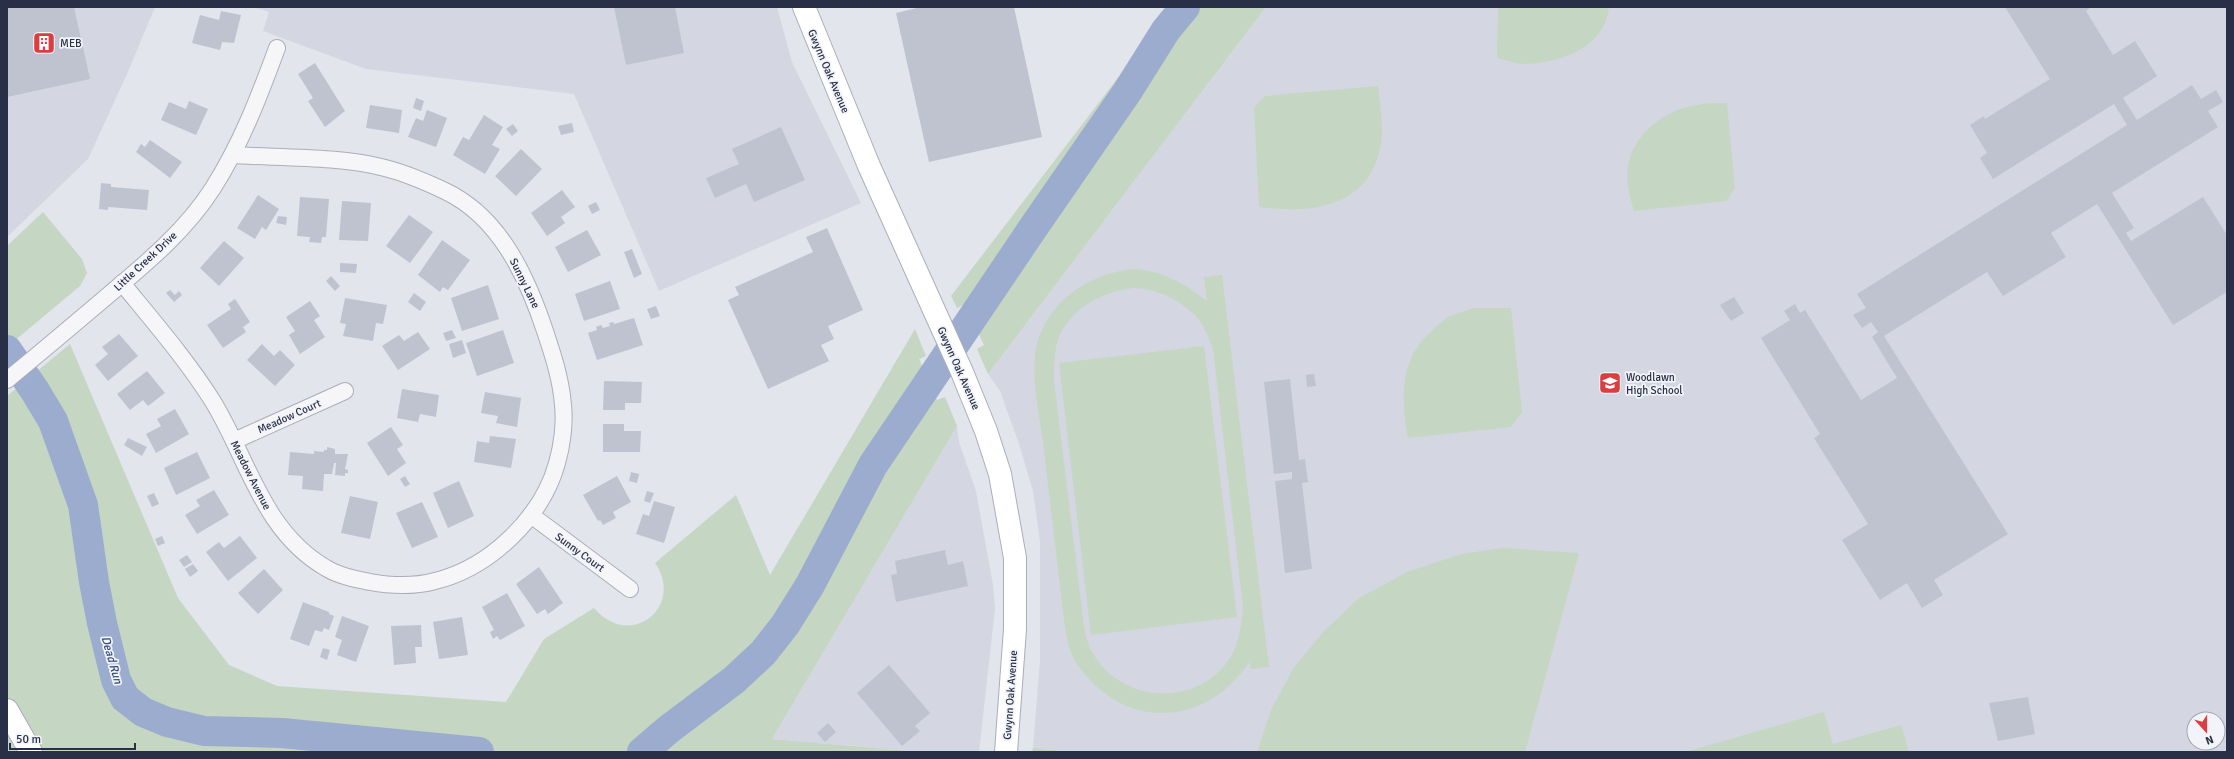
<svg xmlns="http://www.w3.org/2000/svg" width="2234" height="759" font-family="Signika,sans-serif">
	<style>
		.built { fill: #d4d7e1; fill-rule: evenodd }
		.green { fill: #c5d6c3; fill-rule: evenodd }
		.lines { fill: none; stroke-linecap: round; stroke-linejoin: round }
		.river { stroke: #9bacce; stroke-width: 30 }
		.building { fill: #bfc3cf }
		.street-casing { stroke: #aaaeba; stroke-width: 18 }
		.secondary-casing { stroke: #aaaeba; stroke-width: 24 }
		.street { stroke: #f6f6f9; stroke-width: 16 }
		.secondary { stroke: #fff; stroke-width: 22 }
		.labels { text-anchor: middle; stroke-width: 3.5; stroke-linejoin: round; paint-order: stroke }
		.poi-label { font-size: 11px; fill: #282f46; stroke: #f2f4f9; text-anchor: start }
		.street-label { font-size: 11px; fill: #282f46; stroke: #f2f4f9 }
		.water-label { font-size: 12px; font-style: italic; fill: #2f477d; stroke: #f2f4f9 }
	</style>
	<rect width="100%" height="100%" fill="#e2e5ec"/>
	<g class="built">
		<path d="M7 7H155L127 74 88 159 7 237Z"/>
		<path d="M253 7H777L792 62 861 203 659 291 574 94 366 69 263 31 269 12Z"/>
		<path d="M1266 7H2227V752H1071L1033 748 1040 660V542L1033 491 1019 444 1000 391 988 374ZM2194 719H2218V743H2194Z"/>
		<path d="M957 426 959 442 976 491 993 585 995 608 979 752H920L772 739Z"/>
	</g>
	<g class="green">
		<path d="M1172 7H1266L988 374 977 349 984 345 965 304 957 308 951 296Z"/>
		<path d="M1498 7H1609C1605 48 1560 63 1525 64 1516 64 1506 60 1497 58Z"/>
		<path d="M1378 86C1380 108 1385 131 1379 153 1365 208 1308 214 1259 207L1254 108 1265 96Z"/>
		<path d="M1727 103 1735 188 1726 201 1634 211C1630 196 1625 182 1628 166 1633 134 1666 109 1697 105 1707 103 1717 103 1727 103Z"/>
		<path d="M43 212 82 259 87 273 80 286 7 347V246Z"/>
		<path d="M1132 269C1162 270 1183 283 1207 301L1204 277 1222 275 1269 667 1251 669 1249 662C1214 717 1144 732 1095 685 1087 677 1079 668 1074 659 1068 647 1066 633 1064 620 1057 561 1050 502 1043 442 1039 413 1029 369 1038 340 1053 297 1089 275 1132 269ZM1133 288C1156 288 1180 300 1196 316 1204 325 1209 338 1213 349L1243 607C1241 627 1239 650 1224 666 1187 709 1117 700 1091 650 1086 640 1084 629 1083 618L1054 381C1054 370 1054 358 1056 347 1064 311 1100 292 1133 288Z"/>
		<path d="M1474 308H1511L1522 412 1511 427 1408 438C1401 398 1399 358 1433 330 1438 325 1444 319 1450 316 1458 313 1466 311 1474 308Z"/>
		<path d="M915 329 926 356 919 359 937 400 945 397 957 426 772 739 920 752H31L7 710V396L70 344 178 598 229 665 277 686 506 702 544 639 594 608C631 651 685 606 655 563L736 495 770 575Z"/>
		<path d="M1204 346 1237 617 1091 635 1059 363Z"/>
		<path d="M1503 548 1579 553 1525 752H1257L1271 710 1293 669 1323 632 1359 598 1407 572 1461 554Z"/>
		<path d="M1824 712 1833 744 1901 725 1909 752H1685Z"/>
		<path d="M7 734 17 752H7Z"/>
		<path d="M1033 748 1071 752H1032Z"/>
	</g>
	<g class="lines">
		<g class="river">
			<path d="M7 350 35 391 53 421 83 505 94 582 102 623 116 680 125 698 143 712 167 722 204 731 282 733 479 752"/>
			<path d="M642 752 669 729 734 680 763 653 785 625 810 585 873 465 1035 225 1127 92 1166 30 1185 7"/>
		</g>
	</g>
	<g class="building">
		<path d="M7 7H74L90 79 7 97Z"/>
		<path d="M614 7H675L684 53 626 65Z"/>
		<path d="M921 7H1014L1042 137 929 162 896 13Z"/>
		<path d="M2005 7H2091L2086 11 2113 55 2135 41 2157 76 2123 98 2137 120 2192 85 2201 99 2216 90 2223 102 2208 111 2218 127 2112 193 2134 228 2126 233 2131 241 2203 197 2227 235V292L2173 325 2097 204 2051 233 2066 257 2003 296 1987 272 1884 336 2008 534 1934 580 1943 595 1922 608 1907 583 1880 600 1842 540 1868 524 1814 438 1820 434 1761 338 1790 320 1784 311 1795 304 1800 313 1805 310 1861 400 1897 378 1872 337 1878 332 1871 322 1862 328 1853 315 1866 308 1857 294 2127 125 2114 104 1993 179 1980 158 1987 153 1970 125 1984 116 1985 119 2050 79Z"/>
		<path d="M221 11 241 15 234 43 222 42 220 50 192 43 200 15 219 20Z"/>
		<path d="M315 63 345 111 325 127 308 101 313 98 298 74Z"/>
		<path d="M416 98 424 101 421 111 413 108Z"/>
		<path d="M189 101 208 109 196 135 161 120 169 102 186 109Z"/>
		<path d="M370 105 402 110 399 133 366 128Z"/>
		<path d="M427 110 447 118 436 147 408 137 416 118 423 121Z"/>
		<path d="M484 115 503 127 492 145 500 149 485 174 453 155 463 137 469 140Z"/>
		<path d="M572 123 574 132 561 135 558 126Z"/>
		<path d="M513 124 518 131 512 136 506 129Z"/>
		<path d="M781 127 805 180 754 202 746 184 715 198 706 178 739 164 732 149Z"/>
		<path d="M150 140 182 162 170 178 136 152 141 144 145 147Z"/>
		<path d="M521 149 542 169 516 196 495 176Z"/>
		<path d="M101 183 111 184V187L149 190 147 210 108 207V210L99 209Z"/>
		<path d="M562 190 575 207 561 217 565 223 547 236 531 213Z"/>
		<path d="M258 195 279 209 266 230 262 227 255 239 237 228Z"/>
		<path d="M300 197 329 199 326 237H322L321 243 309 242 310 237 297 236Z"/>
		<path d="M342 201 371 203 368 241 339 240Z"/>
		<path d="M596 202 600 210 592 214 588 206Z"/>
		<path d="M409 215 433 232 410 263 386 246Z"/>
		<path d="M278 216 287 217 286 225 276 223Z"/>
		<path d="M827 228 863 310 828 326 834 339 821 345 829 361 768 389 728 300 739 295 735 287 813 252 806 237Z"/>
		<path d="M587 230 601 255 568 272 555 247Z"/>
		<path d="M442 240 470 260 448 290 443 287 440 292 418 275Z"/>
		<path d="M224 241 244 258 219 286 200 268Z"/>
		<path d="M632 249 642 274 634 278 624 252Z"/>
		<path d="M340 263 357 264 356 273 340 272Z"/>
		<path d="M331 276 340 286 335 291 326 281Z"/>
		<path d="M610 281 620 309 584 321 575 294Z"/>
		<path d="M488 285 499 319 462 331 451 298Z"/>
		<path d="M170 290 175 295 179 291 182 295 174 302 166 293Z"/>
		<path d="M414 293 426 302 420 311 408 302Z"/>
		<path d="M1734 297 1744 313 1731 321 1720 305Z"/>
		<path d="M345 298 387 305 383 324 376 323 373 341 343 336 346 324 340 323Z"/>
		<path d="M235 299 250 322 243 327 246 332 223 348 207 325 231 309 228 304Z"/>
		<path d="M310 301 320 316 314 320 325 337 300 354 289 335 295 331 286 317Z"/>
		<path d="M656 306 660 316 651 319 647 309Z"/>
		<path d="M634 318 643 345 597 360 588 333 597 330 596 327 601 325 603 328 610 326 609 323 613 322 614 324Z"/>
		<path d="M452 330 456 338 446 341 443 333Z"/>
		<path d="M503 330 514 363 477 376 466 343Z"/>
		<path d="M418 332 430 349 398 370 382 346 399 335 404 341Z"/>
		<path d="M119 334 138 356 108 381 95 365 108 354 102 347Z"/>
		<path d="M462 340 466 353 453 358 449 344Z"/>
		<path d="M262 344 274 356 280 350 295 365 275 386 247 360Z"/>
		<path d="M147 371 165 393 148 406 143 400 130 410 117 394Z"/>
		<path d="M1314 374 1316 386 1307 387 1306 375Z"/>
		<path d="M1290 379 1299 460 1305 459 1308 482 1302 483 1312 569 1285 573 1275 481 1292 479V472L1274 474 1264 382Z"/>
		<path d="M604 381 642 382 641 403H625V410H603Z"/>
		<path d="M402 389 439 395 436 417 420 414 418 422 397 418Z"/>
		<path d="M485 392 521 398 517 427 496 423 498 416 481 413Z"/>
		<path d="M175 409 189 434 156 453 146 434 161 426 157 419Z"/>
		<path d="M603 424H624V431H641L640 452H603Z"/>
		<path d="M391 427 403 445 397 449 406 463 388 476 367 443Z"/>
		<path d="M490 436 516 439 511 468 474 462 477 441 489 443Z"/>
		<path d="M128 438 147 447 142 456 124 445Z"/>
		<path d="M327 447 335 449V454H348L345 469 348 470V473H345V476L335 475 336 463H334L332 474H324L323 491 302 489 303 476 288 475 290 452 314 454V451L324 452V450H327Z"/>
		<path d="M197 452 210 478 176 495 164 468Z"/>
		<path d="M631 472 639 474 637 483 629 481Z"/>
		<path d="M405 476 410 484 405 487 400 479Z"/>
		<path d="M617 476 631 502 613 512 616 518 603 525 600 520 598 521 583 495Z"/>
		<path d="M459 481 474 516 448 528 433 493Z"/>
		<path d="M214 490 229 515 197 534 185 515 200 506 196 500Z"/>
		<path d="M647 491 654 493 650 503 644 501Z"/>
		<path d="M154 493 159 504 152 507 147 496Z"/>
		<path d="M350 496 378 502 370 539 341 533Z"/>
		<path d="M654 501 675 507 664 543 636 534 643 514 649 516Z"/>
		<path d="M422 502 438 537 412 548 396 513Z"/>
		<path d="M162 536 165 543 158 546 155 539Z"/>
		<path d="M240 536 257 558 228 581 206 552 219 542 224 548Z"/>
		<path d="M945 550 948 565 963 561 968 586 896 602 891 575 897 574 895 561Z"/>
		<path d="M187 555 192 562 184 567 179 560Z"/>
		<path d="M193 564 198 571 190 577 185 569Z"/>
		<path d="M539 567 563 603 548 614 545 609 537 614 516 584Z"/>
		<path d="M264 569 283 590 258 614 238 593Z"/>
		<path d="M507 593 525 626 500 640 497 636 493 639 490 632 494 630 482 607Z"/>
		<path d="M303 602 329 612V614L334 616 329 630 324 628 322 632 315 630 309 646 290 639Z"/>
		<path d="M342 616 369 626 356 662 337 655 342 640 335 637Z"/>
		<path d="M462 617 468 655 439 659 433 622Z"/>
		<path d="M421 625 422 647H415L416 663 394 665 391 626Z"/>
		<path d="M323 648 330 650 327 660 320 657Z"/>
		<path d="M889 665 930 713 915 726 920 731 902 746 857 693Z"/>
		<path d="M2028 697 2035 734 1998 741 1989 703Z"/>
		<path d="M828 723 836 732 825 742 817 733Z"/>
	</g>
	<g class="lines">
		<g class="street-casing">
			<g id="street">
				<path d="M122 283C153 321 186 359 212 400 248 458 262 531 326 568 339 576 355 579 370 582 392 586 413 587 435 581 489 568 542 518 557 463 562 446 565 423 563 405 561 379 553 355 545 331 527 277 500 217 445 191 426 182 405 173 385 168 340 156 279 158 232 155"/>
				<path d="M7 380C40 353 72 326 105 298 144 265 185 232 213 188 241 144 259 97 277 48"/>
				<path d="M234 441 345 391"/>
				<path d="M531 515 630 589"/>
			</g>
		</g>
		<g class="secondary-casing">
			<g id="secondary">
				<path d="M804 7 869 166 962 372 986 431 1000 474 1015 558V629L1006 752"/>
				<path d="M7 710 31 752"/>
			</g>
		</g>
		<use href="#street" class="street"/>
		<use href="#secondary" class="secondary"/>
	</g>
	<defs>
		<g id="building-square" transform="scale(1.15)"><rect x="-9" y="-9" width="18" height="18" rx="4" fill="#da3e40" stroke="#f2f4f9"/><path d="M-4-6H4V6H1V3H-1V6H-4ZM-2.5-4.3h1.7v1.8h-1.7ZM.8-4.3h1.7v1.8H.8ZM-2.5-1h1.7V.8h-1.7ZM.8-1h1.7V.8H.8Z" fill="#fff"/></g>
		<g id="school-square" transform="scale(1.15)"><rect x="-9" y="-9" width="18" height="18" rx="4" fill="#da3e40" stroke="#f2f4f9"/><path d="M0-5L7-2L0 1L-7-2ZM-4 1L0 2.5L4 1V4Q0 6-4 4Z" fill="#fff"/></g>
	</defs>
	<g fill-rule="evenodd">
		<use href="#building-square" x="44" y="43"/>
		<use href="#school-square" x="1610" y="383"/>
	</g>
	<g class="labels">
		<g class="poi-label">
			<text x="60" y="47">MEB</text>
			<text x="1626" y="381">Woodlawn<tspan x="1626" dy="13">High School</tspan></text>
		</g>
		<g class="street-label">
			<text transform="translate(829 71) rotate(67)" y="4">Gwynn Oak Avenue</text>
			<text transform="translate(145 261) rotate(-43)" y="4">Little Creek Drive</text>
			<text transform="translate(525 283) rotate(64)" y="4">Sunny Lane</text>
			<text transform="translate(959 368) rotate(66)" y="4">Gwynn Oak Avenue</text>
			<text transform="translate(289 416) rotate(-24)" y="4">Meadow Court</text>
			<text transform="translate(251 475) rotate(63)" y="4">Meadow Avenue</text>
			<text transform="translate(580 552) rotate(36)" y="4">Sunny Court</text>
			<text transform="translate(1010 695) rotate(-86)" y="4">Gwynn Oak Avenue</text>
		</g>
		<g class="water-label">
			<text transform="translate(112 660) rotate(74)" y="4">Dead Run</text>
		</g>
	</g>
	<rect width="2234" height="759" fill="none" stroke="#282f46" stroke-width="16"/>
	<g transform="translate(2206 731) rotate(159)"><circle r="19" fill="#f2f4f9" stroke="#a1a5b1"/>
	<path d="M0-3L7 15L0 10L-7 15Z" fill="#da3e40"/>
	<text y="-6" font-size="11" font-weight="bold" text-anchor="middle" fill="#282f46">N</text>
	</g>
	<path d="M10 743v6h125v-6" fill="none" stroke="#282f46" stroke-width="2"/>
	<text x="16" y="743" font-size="12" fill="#282f46" stroke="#f2f4f9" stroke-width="3" paint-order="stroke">50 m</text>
</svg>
